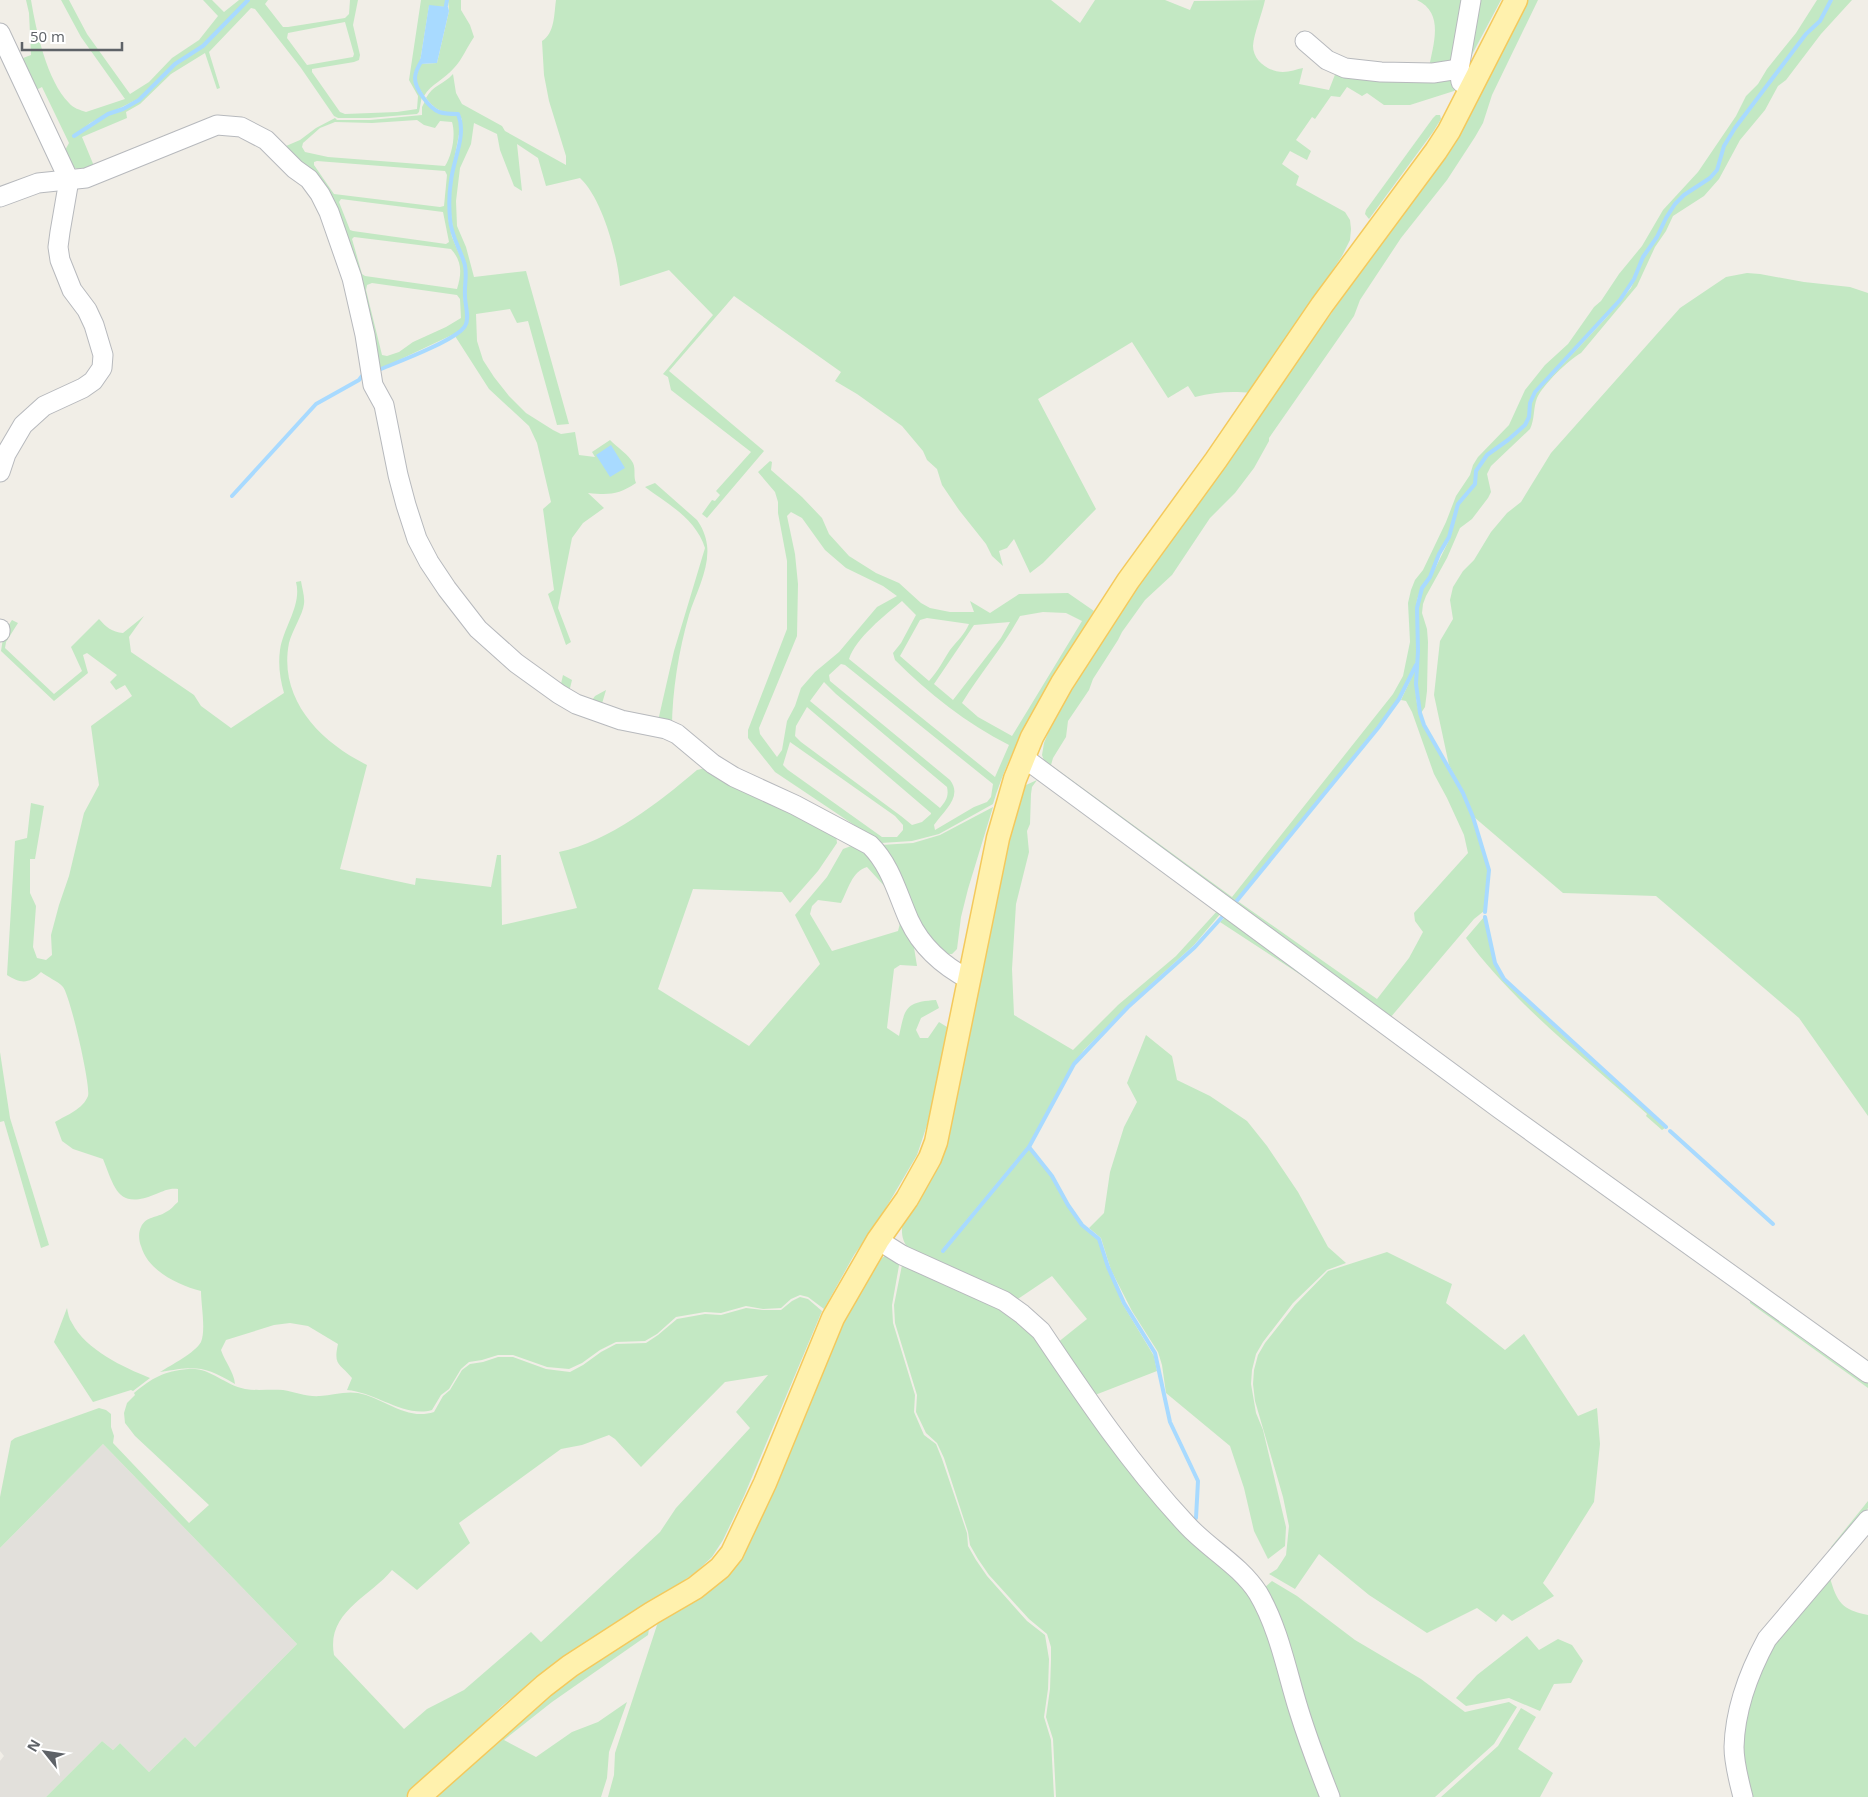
<svg xmlns="http://www.w3.org/2000/svg" width="1868" height="1797" font-family="'Open Sans',sans-serif">
	<style>
		.industrial { fill: #e2e0db }
		.green { fill: #c3e8c3; fill-rule: evenodd }
		.water { fill: #a8daff }
		.lines { fill: none; stroke-linecap: round; stroke-linejoin: round }
		.stream { stroke: #a8daff; stroke-width: 4 }
		.minor-casing { stroke: #b7b9bd; stroke-width: 21 }
		.major-casing { stroke: #f4c95c; stroke-width: 25 }
		.minor { stroke: #fff; stroke-width: 19 }
		.major { stroke: #fff1ad; stroke-width: 22 }
	</style>
	<rect width="100%" height="100%" fill="#f1eee7"/>
	<path class="industrial" d="M103 1444 297 1644 195 1747 185 1737 149 1772 120 1743 113 1750 102 1741 46 1797H0V1761L4 1756 0 1751V1548Z"/>
	<g class="green">
		<path d="M26 0H31C36 30 47 81 69 103 73 108 80 110 86 112L125 99 81 37 61 0H69L87 34 130 94 149 82 172 58 199 40 218 16 203 0H212L224 12 239 0H247L203 45 174 64 138 99 90 123 73 137 108 115 123 110 139 101 175 65 204 47 250 0H268L265 4 283 27H288L345 18 349 14 350 0H358L353 25 360 55 359 60 354 62 312 69V72L340 112 345 114 397 112 417 109 418 96 409 80 421 0H446V7L429 6 420 62 414 75V81L422 96 419 112 417 114 369 118H338L334 116 301 68 255 9 251 8 209 52 220 88 217 89 205 53 171 74 140 104 126 112 127 118 82 137 94 166 90 172C71 169 73 167 64 152L69 143 42 87 32 92 18 60 31 55 29 13ZM345 22 354 54 353 57 307 65 287 38 288 33Z"/>
		<path d="M448 0H461V10L470 25 474 37C467 47 462 60 454 68 445 79 431 84 424 96 415 82 414 79 421 64L437 63 449 11Z"/>
		<path d="M556 0H1051L1080 23 1095 0H1165L1190 10 1194 1 1265 0C1262 14 1254 33 1253 46 1253 61 1269 72 1283 72 1290 72 1297 69 1303 68L1299 84 1329 90 1336 72 1453 76 1459 84 1454 91 1410 105H1384L1367 93 1362 96 1347 87 1340 97 1331 96 1315 119 1312 117 1296 140 1311 151 1307 160 1290 151 1282 164 1299 176 1296 185 1345 212 1350 220 1351 229 1350 240 1342 256 1252 393C1231 391 1215 392 1195 397L1188 386 1168 398 1132 342 1038 399 1096 509 1043 563 1030 573 1014 539 1007 548 999 551 1003 566 992 556 986 544 959 510 942 485 937 469 927 460 923 451 902 426 857 394 835 381 841 372 734 296 669 371 764 451 707 518 702 514 712 500 715 501 720 495 716 491 751 452 671 390 668 377 663 374 713 315 669 270 620 286C618 256 602 198 580 178L546 186 538 158 517 144 522 191 514 186 500 150 497 134 474 123 471 144 460 168 456 201 457 226 466 247 474 277 526 271 569 424 557 425 528 321 517 323 510 309 476 314 477 341 483 360 494 377 509 396 526 413 553 430 561 434 575 432 579 455 595 457 592 452 610 440C617 447 629 455 633 463 636 470 633 476 636 483 618 495 609 495 588 493L604 508 583 523 572 538 558 608 571 642 566 645 548 594 554 590 543 509 551 502 537 443 529 426 489 389 455 336 464 330 468 322 465 295 466 263 454 237 450 207 451 181 462 130V120L459 113C442 112 437 112 426 98 433 85 443 85 453 74L456 93 462 104 502 126 505 131 566 165V156L549 101 544 75 542 41C555 33 554 14 556 0Z"/>
		<path d="M1417 0H1467L1456 63 1429 68C1433 45 1445 13 1417 0Z"/>
		<path d="M1474 0H1501L1468 62Z"/>
		<path d="M1528 0H1538L1492 95 1483 123 1475 137 1447 180 1401 238 1360 300 1354 316 1269 438V441L1254 468 1235 493 1210 518 1172 575 1145 600 1122 632 1118 640 1093 679 1089 690 1068 721 1066 737 1053 758 1051 765 1232 897 1393 694 1403 676 1410 642 1408 603 1411 590 1415 580 1423 570 1446 522 1456 496 1470 475 1473 465 1478 457 1509 425 1525 390 1545 365 1568 344 1594 307 1601 301 1619 274 1642 246 1663 210 1698 172 1736 116 1746 96 1758 84 1767 69 1796 33 1817 0H1830L1819 20 1806 34 1734 128 1723 146 1716 169 1709 177 1683 194 1675 204 1665 218 1656 237 1642 257 1629 287 1604 317 1534 392 1529 402V417L1524 424 1508 439 1486 454 1475 471 1474 483 1457 504 1448 537 1429 576 1421 588 1417 600 1416 608V662L1398 699 1377 727 1236 900 1235 904 1239 902 1377 999 1409 958 1423 932 1415 921 1414 913 1468 853 1464 835 1447 798 1434 774 1412 712 1406 701 1401 700 1415 670 1416 698 1419 714 1428 734 1462 794 1472 817 1488 871 1484 911 1474 919 1390 1018 1233 905 1047 769 1042 755 1044 743 1048 733 1076 682 1128 601 1381 243 1448 152Z"/>
		<path d="M1833 0H1852L1821 34 1786 80 1778 86 1765 110 1740 140 1719 179 1704 196 1673 216 1666 231 1655 247 1637 286 1581 353C1568 360 1543 385 1537 398 1533 408 1535 419 1530 429L1491 466 1487 474 1491 492 1488 498 1472 519 1460 528 1447 558 1426 596 1423 604 1422 613 1427 629 1428 642 1427 691 1425 707 1421 713 1417 684 1419 651 1418 608 1423 589 1431 577 1450 538 1459 505 1476 484 1477 471 1488 456 1509 440 1525 426 1530 417 1531 403 1536 393 1606 318 1631 288 1644 258 1658 238 1667 218 1676 205 1684 195 1711 179 1718 170 1725 147 1730 137 1807 35 1820 21Z"/>
		<path d="M425 101C435 112 443 114 458 115L460 120V129L450 181 448 218 452 237 463 263 465 272 463 295 467 321 463 328 454 334 380 369 333 212 279 149 300 140 316 128 335 118 337 120H370L422 115V107ZM417 120 424 125 435 128 440 121 452 122C456 135 452 155 445 166L328 157 305 152 302 147 303 143 320 128 335 122 372 123ZM317 161 445 171 447 175 444 206 440 207 334 194 314 165V162ZM341 199 443 212 449 242 446 244 353 231 350 230 339 202ZM354 237 451 249C462 261 462 273 457 289L365 276 362 274 352 239ZM372 283 457 295 460 299 461 318 446 327 413 342 399 352 387 356 382 355 366 290 367 285Z"/>
		<path d="M1436 115H1440L1441 119 1433 132 1369 219 1365 214 1366 210 1433 118Z"/>
		<path d="M1747 273 1760 274 1804 282 1850 287 1868 293V1116L1799 1018 1656 896 1563 893 1474 817 1464 793 1449 765 1434 695 1440 641 1453 619 1450 600 1453 587 1463 571 1474 560 1491 532 1507 513 1521 502 1551 453 1680 308 1726 277Z"/>
		<path d="M770 461 772 462 771 470 802 497 822 518 829 534 849 556 876 573 899 583 921 603 930 608 950 612H974L970 601 990 613 1019 594 1068 593 1094 611C1057 673 1014 734 993 804L939 834 912 841 881 843 775 772 748 738V730L787 629V561L778 513V502L775 492 758 472ZM791 512 802 518 825 550 846 568 883 586 897 596 877 607 839 652 815 672 801 688 795 706 787 721 782 750 777 757 760 734 759 728 797 636 798 584 795 554 787 516ZM902 601 916 615 901 643 893 653 895 660C929 694 966 723 1009 745L995 777 849 659C856 638 885 615 902 601ZM1043 612 1066 613 1082 621 1012 736 978 717 962 703C980 674 1003 647 1020 616ZM927 618 969 624C965 634 957 641 950 650 943 661 938 671 929 681L900 656 920 620ZM1010 622 1001 638 953 700 934 684 974 625ZM841 664 845 665 993 784 991 797 987 802 974 807 935 830 934 825C944 810 963 797 950 780L830 681 829 675ZM824 682 836 694 947 787C949 796 946 801 940 808L810 701ZM807 707 931 813V814L922 822 912 825 901 816 801 742 795 736 796 726ZM790 742 895 816 903 825V830L897 837H882L788 770 783 765Z"/>
		<path d="M655 483 697 520C702 527 706 536 707 545 710 568 696 593 689 615 679 649 672 692 672 728 656 723 639 721 623 718 612 716 601 711 590 708 532 687 455 611 430 556 467 610 505 651 560 688L563 675 572 680 569 692 590 703 595 696 606 690 601 707 658 721 674 651 705 548C696 519 668 504 645 487Z"/>
		<path d="M301 581C302 588 305 597 304 604 303 614 292 631 289 643 278 699 320 742 367 765L340 869 415 885 416 878 491 887 497 855H501L502 925 577 908 559 852C610 841 658 803 697 770L705 768 836 835 837 843 818 871 790 903 782 892 693 889 658 989 749 1046 820 964 795 915 827 877 843 849 851 846 860 847 869 852 887 889 867 867C852 871 848 890 841 903L818 900 812 906 810 914 832 951 898 931 903 912 912 935 917 966 900 965 894 969 887 1028 899 1036C905 1008 905 1002 936 1000L939 1008 921 1018 916 1030 920 1038H928L939 1022 947 1027 939 1078 927 1125 917 1155 877 1223 854 1255 824 1309 808 1297 800 1295 791 1299 781 1308 763 1309 746 1306 721 1313 705 1312 676 1317 657 1334 645 1341 616 1342 600 1350 582 1363 569 1369 547 1367 513 1355H498L482 1360 469 1362 461 1369 449 1389 441 1395 432 1410C405 1418 375 1392 347 1390L352 1378C340 1363 333 1366 338 1344L308 1326 290 1323 274 1325 226 1340 221 1350C225 1362 234 1372 235 1384 204 1365 195 1366 160 1372 171 1365 195 1353 201 1342 206 1330 201 1305 201 1291 178 1285 148 1271 141 1246 139 1241 138 1233 141 1227 146 1216 157 1218 166 1212 171 1210 174 1205 178 1202V1189C169 1188 164 1191 156 1194 118 1210 115 1189 103 1159L73 1149 62 1141 55 1122C67 1115 83 1109 88 1096 91 1086 70 995 63 987 58 981 47 977 41 972 29 984 21 984 7 975L15 841 27 838 31 803 44 806 35 859H30V893L36 906 33 947 37 958 46 960 52 955 51 935 59 905 69 876 84 813 99 785 91 726 132 696 125 685 116 690 110 682 117 675 87 653 83 655 88 673 54 701 1 651 4 632 12 620 18 623 6 642 5 648 54 694 82 671 71 647 99 619C106 627 112 632 123 633L144 616 129 637 131 652 194 695 201 706 231 728 284 693C280 679 278 665 280 650 284 626 302 605 296 582Z"/>
		<path d="M1037 780 1032 787 1031 794 1030 824 1027 831 1029 852 1016 904 1012 969 1014 1015 1073 1050 1118 1005 1176 956 1218 910 1221 913 1194 945 1150 985 1084 1050 1074 1063 1028 1146 941 1251 943 1253 1029 1149 1051 1177 1068 1207 1081 1226 1098 1240 1122 1303 1154 1356 1157 1371 1095 1395 1057 1343 1087 1319 1052 1276 1012 1303 910 1250C901 1241 901 1231 903 1219L947 1135 954 1113 963 1065 982 928 1022 789 1026 785Z"/>
		<path d="M993 807 968 889 961 917 957 949 952 954H945L931 949 881 845 913 843 940 835Z"/>
		<path d="M1226 916 1439 1075 1301 975 1220 922Z"/>
		<path d="M1484 917 1494 963 1503 980 1665 1128 1662 1130 1646 1116 1647 1114C1586 1059 1514 1004 1466 938Z"/>
		<path d="M1146 1035 1172 1056 1177 1080 1210 1096 1247 1121 1267 1146 1298 1192 1328 1247 1346 1263 1327 1270 1293 1303 1263 1342 1256 1354 1252 1370 1251 1384 1256 1413 1263 1430 1286 1527 1285 1546 1268 1559 1254 1531 1244 1488 1230 1446 1166 1393 1162 1365 1158 1352 1132 1311 1111 1270 1101 1238 1089 1228 1104 1213 1110 1172 1124 1127 1137 1102 1127 1083Z"/>
		<path d="M0 1052 10 1118 49 1245 41 1248 4 1121 0 1122Z"/>
		<path d="M1387 1252 1452 1284 1446 1303 1505 1350 1524 1334 1578 1416 1597 1408 1600 1444 1594 1502 1543 1583 1554 1596 1512 1621 1503 1614 1496 1622 1477 1608 1427 1633 1369 1595 1319 1554 1295 1589 1269 1574 1277 1569 1286 1555 1289 1526 1283 1497 1255 1401 1253 1384 1254 1370 1258 1355 1265 1343 1295 1305 1328 1271Z"/>
		<path d="M885 1256 900 1260 892 1305 893 1323 915 1395 914 1412 924 1435 936 1444 942 1459 967 1533 968 1546 976 1560 987 1576 1027 1621 1045 1635 1049 1659 1048 1689 1044 1717 1051 1740 1054 1797H608L614 1775 615 1753 658 1622 709 1591 736 1566 849 1309 880 1259Z"/>
		<path d="M903 1260 1001 1308 1026 1325 1233 1571 1261 1613 1327 1797H1056L1053 1739 1046 1717 1050 1689 1051 1660V1647L1047 1634 1029 1619 989 1575 978 1559 970 1545 968 1532 944 1458 937 1443 926 1433 916 1412 917 1395 895 1323 894 1305Z"/>
		<path d="M800 1297 808 1299 822 1311 744 1496 723 1540 712 1557 697 1571 659 1599 528 1685 503 1705 406 1797H46L102 1741 113 1750 120 1743 149 1772 185 1737 195 1747 297 1644 103 1444 0 1548V1497L11 1441 15 1438 99 1408 106 1410 111 1414V1427L114 1436 113 1443 189 1523 209 1505 135 1436 125 1423 124 1413 127 1403 135 1395 134 1393C152 1378 164 1371 188 1369 210 1367 224 1385 245 1389 258 1391 270 1389 283 1390 295 1392 307 1397 320 1396 333 1395 345 1391 358 1393 384 1398 406 1421 434 1412L443 1396 450 1390 462 1370 470 1364 483 1362 498 1357H513L546 1369 570 1372 583 1365 601 1352 616 1344 646 1343 658 1335 677 1319 705 1314 721 1315 746 1308 763 1310H781L792 1301ZM768 1375 736 1412 750 1428 676 1508 660 1532 541 1642 531 1632 464 1690 427 1709 404 1729 334 1655C326 1612 370 1597 392 1570L417 1590 470 1543 459 1523 561 1449 582 1445 609 1435 615 1439 641 1467 725 1382Z"/>
		<path d="M1750 1298 1868 1383V1388L1750 1303Z"/>
		<path d="M67 1308C68 1313 69 1319 72 1323 86 1350 123 1367 150 1378L133 1391 131 1390 93 1402 54 1342Z"/>
		<path d="M1868 1501V1508L1835 1550 1831 1547Z"/>
		<path d="M1830 1578C1837 1602 1842 1610 1868 1615V1797H1752L1744 1766V1721L1761 1661Z"/>
		<path d="M1272 1581 1297 1596 1355 1640 1421 1679 1465 1712 1509 1702 1517 1707 1494 1744 1435 1797H1336L1264 1588Z"/>
		<path d="M649 1629 648 1635 552 1702 504 1740 536 1757 572 1732 598 1722 627 1702 609 1752 607 1778 601 1797H433C501 1736 569 1674 649 1629Z"/>
		<path d="M1527 1636 1539 1650 1558 1639 1572 1645 1583 1661 1571 1683 1554 1684 1540 1711 1509 1698 1466 1706 1456 1698 1477 1675Z"/>
		<path d="M1521 1708 1536 1717 1518 1749 1553 1773 1540 1797H1441L1498 1746Z"/>
	</g>
	<g class="water">
		<path d="M429 5 448 7 449 11 437 63 421 64 420 62Z"/>
		<path d="M611 445 625 468 610 477 596 455Z"/>
	</g>
	<g class="lines">
		<g class="stream">
			<path d="M445 11 447 0"/>
			<path d="M74 136 108 114 123 109 139 100 175 64 203 46 248 0"/>
			<path d="M381 369C398 362 457 340 465 326 470 318 465 306 465 296 464 285 468 273 464 262 459 247 451 235 450 219 449 207 449 193 451 181 453 160 467 135 458 114 452 114 445 114 439 112 429 108 415 89 415 78 415 72 419 65 422 60"/>
			<path d="M232 496 316 404 359 380 362 376"/>
			<path d="M1235 903 1378 728 1399 699 1416 665"/>
			<path d="M1485 912 1489 870 1473 817 1463 793 1424 725 1420 713 1416 684 1418 651 1417 608 1422 588 1430 577 1439 554 1449 537 1458 504 1475 484 1476 471 1487 455 1508 440 1525 425 1529 417 1530 403 1535 392 1620 300 1634 279 1643 257 1657 237 1666 218 1675 204 1684 195 1710 178 1717 170 1724 146 1735 128 1806 34 1820 21 1831 0"/>
			<path d="M1485 917 1495 963 1504 979 1666 1127"/>
			<path d="M1670 1131 1773 1224"/>
			<path d="M1029 1147 1052 1176 1068 1205 1082 1225 1099 1239 1108 1267 1124 1303 1155 1353 1170 1422 1198 1481 1196 1518"/>
			<path d="M943 1251 1029 1147 1074 1064 1128 1007 1195 947 1224 915"/>
		</g>
		<g class="minor-casing">
			<g id="minor">
				<path d="M0 33 69 180 60 232 58 247 60 260 72 290 87 310 94 325 103 355 102 368 93 381 83 388 44 406 23 425 6 454 0 472"/>
				<path d="M1305 41 1327 60 1345 68 1381 72 1433 73 1459 69"/>
				<path d="M1461 82 1459 69 1471 0"/>
				<path d="M0 197 38 183 86 178 217 125 241 127 266 140 295 169 309 179 320 194 329 212 352 278 365 335 373 385 384 405 398 475 406 505 417 539 429 562 447 589 478 629 516 663 559 694 576 704 621 720 666 729 677 734 713 764 734 777 795 805 870 845C891 866 897 893 909 920 922 948 943 966 970 980"/>
				<path d="M0 629V632"/>
				<path d="M1023 757 1500 1109 1868 1373"/>
				<path d="M878 1240 902 1255 1004 1301 1022 1314 1041 1331C1086 1398 1131 1465 1187 1525 1209 1549 1240 1565 1258 1593 1279 1628 1287 1673 1299 1711 1308 1740 1319 1769 1330 1797"/>
				<path d="M1743 1797C1739 1781 1734 1764 1734 1747 1735 1710 1749 1672 1767 1639L1868 1520"/>
			</g>
		</g>
		<g class="major-casing">
			<path id="major" d="M419 1797 544 1686 570 1666 652 1613 695 1588 720 1568 732 1553 765 1483 833 1318 878 1240 907 1199 930 1158 936 1142 998 838 1015 779 1032 737 1062 683 1128 581 1216 460 1322 305 1436 151 1449 131 1516 0"/>
		</g>
		<use href="#minor" class="minor"/>
		<use href="#major" class="major"/>
	</g>
	<g transform="translate(45 1752) rotate(300)" stroke="#ffffff" stroke-width="4" paint-order="stroke">
	<path d="M0-4L9 19L0 12L-9 19Z" fill="#5e6267"/>
	<text y="-8" font-size="14" font-weight="bold" text-anchor="middle" fill="#5e6267">N</text>
	</g>
	<path d="M22 42v8h100v-8" fill="none" stroke="#5e6267" stroke-width="2.5"/>
	<text x="30" y="42" font-size="15" fill="#5e6267" stroke="#ffffff" stroke-width="4" paint-order="stroke">50 m</text>
</svg>
